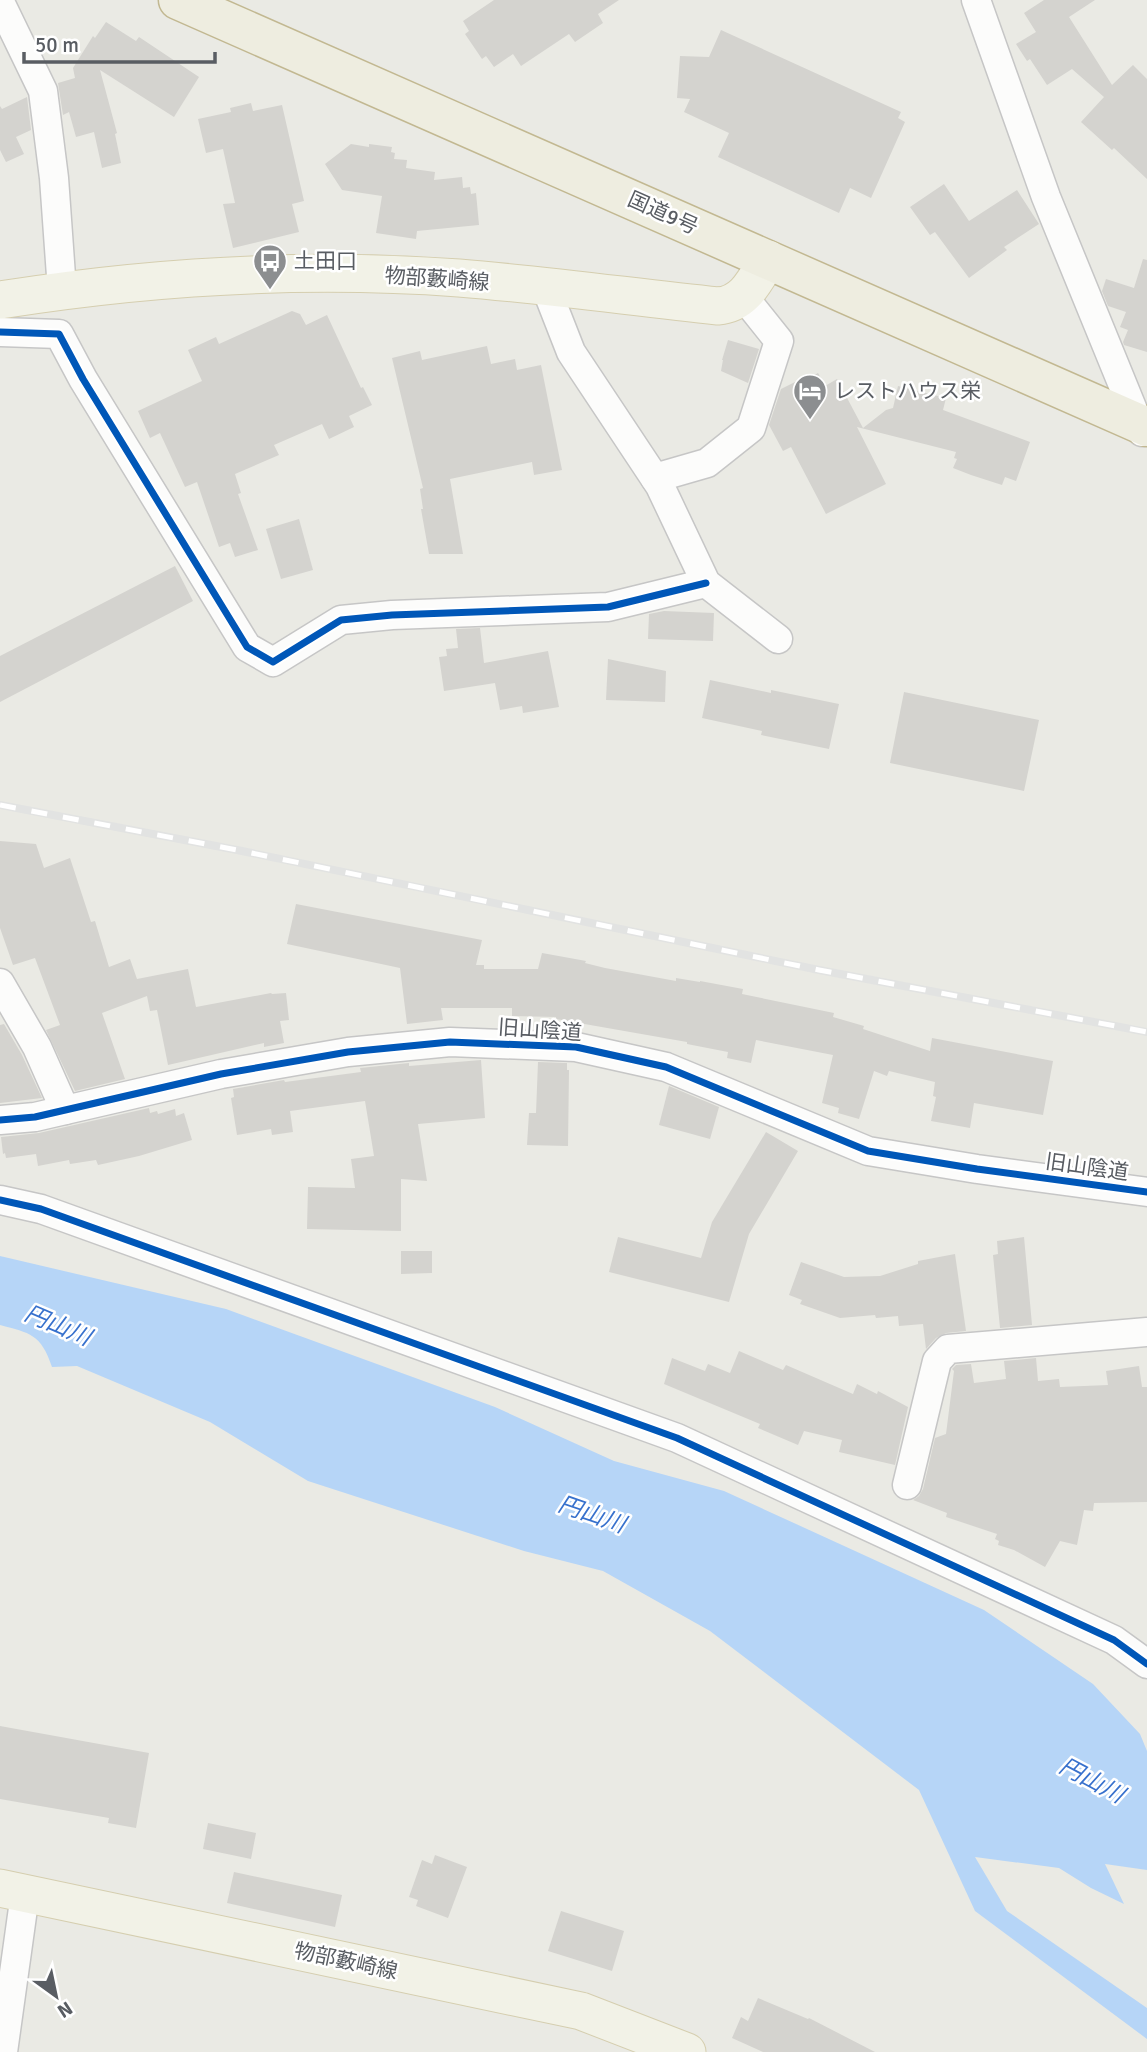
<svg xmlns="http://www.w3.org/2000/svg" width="1147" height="2052" font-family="Signika,'Noto Sans JP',sans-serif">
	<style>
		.water { fill: #b6d5f7 }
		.building { fill: #d4d3cf }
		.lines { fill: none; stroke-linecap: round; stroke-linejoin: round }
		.minor-casing { stroke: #c6c6c6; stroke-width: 31 }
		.major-casing { stroke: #d5ceaf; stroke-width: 39 }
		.highway-casing { stroke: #c2b891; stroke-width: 41 }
		.minor { stroke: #fcfcfb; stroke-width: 28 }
		.major { stroke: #f2f2e7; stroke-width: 37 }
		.highway { stroke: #eeede0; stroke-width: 38 }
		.rail-casing { stroke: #e2e3e2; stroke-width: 8 }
		.rail { stroke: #fff; stroke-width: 5; stroke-dasharray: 16; stroke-linecap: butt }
		.cycleway-casing { stroke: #fff; stroke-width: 11 }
		.cycleway { stroke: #0057b8; stroke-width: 7 }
		.labels { text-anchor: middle; stroke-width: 5; stroke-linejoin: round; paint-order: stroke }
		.street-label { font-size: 21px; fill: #595d63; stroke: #fff }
		.poi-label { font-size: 21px; fill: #595d63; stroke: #fff; text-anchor: start }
		.water-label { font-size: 23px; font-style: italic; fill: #3771cd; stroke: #fff }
	</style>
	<rect width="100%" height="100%" fill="#eaeae4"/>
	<path class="water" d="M0 1256 226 1309 495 1407 614 1461 724 1491 984 1610 1093 1684 1140 1734 1147 1751V1870L1105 1864 1124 1904 1091 1888 1059 1868 975 1857 1007 1911 1147 2008V2039L975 1911 919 1790 710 1631 603 1571 524 1551 308 1481 210 1422 77 1366 52 1367C41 1334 30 1333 0 1325Z"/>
	<g class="building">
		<path d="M494 0H619L598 14 603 23 575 42 569 34 521 66 513 54 494 67 486 56 482 59 465 34 469 31 463 21Z"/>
		<path d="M1044 0H1095L1069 17 1112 85 1133 65 1147 79V179L1114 148 1112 150 1081 122 1104 97 1072 69 1047 85 1030 59 1027 61 1016 44 1036 32 1024 13Z"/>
		<path d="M106 22 136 41 139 37 199 77 174 117 100 70 117 133 115 134 121 163 102 168 94 132 76 137 69 112 63 115 58 83 75 78 73 68 93 36 95 38Z"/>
		<path d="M721 30 901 112 898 118 905 122 871 198 850 188 839 213 718 157 729 133 684 112 690 99 677 98 680 56 709 57Z"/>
		<path d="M27 97 31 130 16 137 24 154 6 162 0 150V106L2 109Z"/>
		<path d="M251 103 253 111 282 105 304 201 292 204 299 232 233 248 223 204 235 203 223 149 206 153 198 119 231 112 230 108Z"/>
		<path d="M351 144 369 147V144L392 147 391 152 395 153 394 159 407 160 406 168 435 172 434 180 462 177 463 188 470 187 471 194 476 193 479 225 417 231 416 239 376 233 382 196 342 190 325 164Z"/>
		<path d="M944 184 969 221 1017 190 1039 224 1004 247 1007 250 969 278 935 232 930 235 910 207Z"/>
		<path d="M1143 259 1147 260V352L1124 345 1123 342 1128 330 1120 327 1126 312 1108 306 1102 291 1106 279 1134 288Z"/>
		<path d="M292 311 300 314 306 325 327 315 361 388 363 387 372 405 349 416 354 427 329 439 322 424 274 445 279 455 235 474 241 493 238 494 258 550 235 557 230 543 219 547 197 482 185 487 160 433 150 438 138 411 202 381 188 350 216 337 219 344Z"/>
		<path d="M728 340 759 349 748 383 721 371 723 360H722Z"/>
		<path d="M487 346 491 364 515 359 517 370 541 365 562 470 534 475 532 462 450 479 463 554H429L421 509H423L420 489 423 488 392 358 420 351 422 360Z"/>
		<path d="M818 373 825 386 837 379 863 428 886 410 893 408 898 386 946 398 943 410 1030 442 1016 481 1005 477 1002 485 971 475 953 468 957 459 954 458 956 452 857 427 886 484 826 514 791 447 783 451 769 425 781 389 797 381 799 384Z"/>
		<path d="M299 519 313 570 281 579 266 529Z"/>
		<path d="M175 566 193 601 0 702V656Z"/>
		<path d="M664 611 714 613 713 641 648 639 649 614Z"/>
		<path d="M480 628 484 663 548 651 559 707 523 713 522 706 500 710 495 683 444 691 439 657 447 656 446 649 458 648 456 629Z"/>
		<path d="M608 659 666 671 665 702 606 700Z"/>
		<path d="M710 680 771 693V690L839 704 829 749 761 735 762 731 702 718Z"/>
		<path d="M904 692 1039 720 1024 791 890 763Z"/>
		<path d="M0 841 36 844 44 868 70 858 91 922 95 921 109 967 130 959 137 979 188 969 196 1007 271 993 272 994 286 993 289 1020 280 1021 284 1043 264 1047V1043L168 1065 157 1010 150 1011 147 996 102 1013 125 1079 75 1091 46 1030 60 1025 35 958 13 965 0 928Z"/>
		<path d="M296 904 482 940 476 965H484V969H538L542 953 586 961 585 963 605 968 676 981V978L700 982V981L743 989 742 994 834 1013 833 1017 864 1026 863 1029 930 1051 932 1038 1053 1061 1043 1115 974 1103 970 1128 931 1121 936 1097 933 1096 935 1082 889 1071 887 1076 874 1071 859 1119 838 1113 839 1108 822 1103 833 1055 756 1040 751 1063 727 1058 728 1052 687 1044V1042L556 1019V1017L512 1016V1008H441L443 1020 407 1024 400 968 287 944Z"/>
		<path d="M4 1024 22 1055 42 1098 0 1103V1025Z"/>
		<path d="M481 1060 485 1118 418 1124 427 1181 401 1179V1231L307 1229 308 1187 355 1188 351 1159 374 1156 365 1101 290 1111 293 1132 272 1135 271 1129 237 1135 231 1098 234 1097 233 1089 284 1080 285 1082 361 1072 360 1068 409 1063V1066Z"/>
		<path d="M538 1062 567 1063V1070H569L568 1146 527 1145 529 1113H536Z"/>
		<path d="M669 1086 719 1107 710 1139 659 1125Z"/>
		<path d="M149 1108 150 1113 157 1111 158 1114 175 1109 176 1116 184 1113 192 1140 139 1156 98 1165 96 1160 70 1164 69 1160 38 1166 36 1154 6 1158 5 1153 3 1154 1 1137 39 1133Z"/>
		<path d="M766 1132 798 1151 749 1234 729 1302 609 1272 618 1237 701 1258 712 1222Z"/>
		<path d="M1024 1237 1032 1325 1000 1328 993 1255 998 1254 997 1241Z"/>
		<path d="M401 1251H432V1273L401 1274Z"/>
		<path d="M955 1254 966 1331 946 1333 936 1338 926 1349 923 1324 899 1326 898 1316 876 1318 875 1315 840 1318 800 1304 802 1300 789 1295 801 1262 844 1277 880 1276 918 1264V1261Z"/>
		<path d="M739 1351 783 1370 786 1365 853 1394 857 1384 877 1394 878 1391 908 1407 895 1465 839 1452 842 1440 804 1431 798 1445 758 1428 760 1424 664 1384 672 1358 705 1371 708 1364 730 1373Z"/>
		<path d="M1036 1358 1038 1381 1059 1379 1060 1387 1108 1385 1106 1371 1139 1366 1142 1387H1147V1502L1094 1503 1093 1511 1084 1510 1077 1545 1060 1541 1045 1567 1014 1550 998 1545 999 1541 995 1539 997 1534 946 1517 947 1513 913 1500 919 1496 923 1489 935 1438 946 1434 954 1371 952 1369 956 1365 971 1364 974 1383 1006 1379 1004 1361Z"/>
		<path d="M0 1726 149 1753 136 1828 108 1823 109 1818 0 1799Z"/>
		<path d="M208 1823 256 1833 251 1859 203 1849Z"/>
		<path d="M435 1855 467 1867 448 1918 416 1906 418 1900 409 1897 422 1860 432 1864Z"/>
		<path d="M234 1872 342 1895 335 1927 227 1903Z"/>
		<path d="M561 1911 624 1931 612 1971 548 1951Z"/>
		<path d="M758 1998 808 2019 809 2018 875 2052H763L732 2038 741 2017 748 2021Z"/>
	</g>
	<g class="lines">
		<g class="minor-casing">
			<g id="minor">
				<path d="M976 0 1046 197 1142 432"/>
				<path d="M0 2 43 91 54 178 62 290"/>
				<path d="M546 288 571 352 660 486 706 583 778 639"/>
				<path d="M0 332 59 334 83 379 247 647 273 662 341 620 392 615 608 607 706 583"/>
				<path d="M655 478 707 463 751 428 779 341 743 296"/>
				<path d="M0 983 37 1047 65 1110"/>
				<path d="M0 1120 35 1117 221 1074 348 1052 450 1042 576 1047 666 1067 868 1151 977 1169 1147 1192"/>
				<path d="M0 1200 41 1209 677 1438 1114 1640 1147 1664"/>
				<path d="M907 1485 937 1361 948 1349 1147 1332"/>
				<path d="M3 2052 25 1894"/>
			</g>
		</g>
		<g class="major-casing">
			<g id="major">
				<path d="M0 300C152 276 306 267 459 278 546 285 632 297 718 306 745 304 755 280 768 259"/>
				<path d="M0 1888 581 2011 687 2052"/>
			</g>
		</g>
		<g class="highway-casing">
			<path id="highway" d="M178 0 1147 427"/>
		</g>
		<use href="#minor" class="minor"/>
		<use href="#major" class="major"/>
		<use href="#highway" class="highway"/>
		<g class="rail-casing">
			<path id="rail" d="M0 805 237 850 819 970 1147 1032"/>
		</g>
		<use href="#rail" class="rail"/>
		<g class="cycleway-casing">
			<g id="cycleway">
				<path d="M0 332 59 334 83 379 247 647 273 662 341 620 392 615 608 607 706 583"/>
				<path d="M0 1120 35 1117 221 1074 348 1052 450 1042 576 1047 666 1067 868 1151 977 1169 1147 1192"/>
				<path d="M0 1200 41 1209 677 1438 1114 1640 1147 1664"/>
			</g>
		</g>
		<use href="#cycleway" class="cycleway"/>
	</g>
	<defs>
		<g id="bus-pin" transform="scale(1.75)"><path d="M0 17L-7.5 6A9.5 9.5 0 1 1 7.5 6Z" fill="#8c8e90" stroke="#fff"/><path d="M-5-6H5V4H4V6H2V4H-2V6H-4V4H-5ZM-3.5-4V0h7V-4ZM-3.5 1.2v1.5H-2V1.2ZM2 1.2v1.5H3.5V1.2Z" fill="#fff"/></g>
		<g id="hotel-pin" transform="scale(1.75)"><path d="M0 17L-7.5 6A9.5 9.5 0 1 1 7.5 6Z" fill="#8c8e90" stroke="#fff"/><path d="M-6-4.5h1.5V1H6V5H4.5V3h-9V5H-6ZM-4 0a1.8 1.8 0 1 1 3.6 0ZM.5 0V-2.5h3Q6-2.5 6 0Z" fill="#fff"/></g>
	</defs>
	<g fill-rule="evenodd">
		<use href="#bus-pin" x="270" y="261"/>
		<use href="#hotel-pin" x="810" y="391"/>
	</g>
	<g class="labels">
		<g class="street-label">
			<text transform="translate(663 213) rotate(24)" y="7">国道9号</text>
			<text transform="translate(437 279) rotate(4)" y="7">物部藪崎線</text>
			<text transform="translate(540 1030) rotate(4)" y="7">旧山陰道</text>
			<text transform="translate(1087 1167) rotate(8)" y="7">旧山陰道</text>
			<text transform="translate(346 1961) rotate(12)" y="7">物部藪崎線</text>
		</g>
		<g class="poi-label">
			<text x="294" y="268">土田口</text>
			<text x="834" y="398">レストハウス栄</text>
		</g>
		<g class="water-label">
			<text transform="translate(58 1325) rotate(23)" y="8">円山川</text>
			<text transform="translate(592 1514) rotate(19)" y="8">円山川</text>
			<text transform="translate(1092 1780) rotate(28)" y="8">円山川</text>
		</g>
	</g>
	<g transform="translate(56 1996) rotate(147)" stroke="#ffffff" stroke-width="5" paint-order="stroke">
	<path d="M0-5L12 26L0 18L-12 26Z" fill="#595d63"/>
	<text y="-10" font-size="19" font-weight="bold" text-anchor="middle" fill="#595d63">N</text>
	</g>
	<path d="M24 52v10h191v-10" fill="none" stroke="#595d63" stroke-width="3.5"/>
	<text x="35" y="52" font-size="21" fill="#595d63" stroke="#ffffff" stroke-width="5" paint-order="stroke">50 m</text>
</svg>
